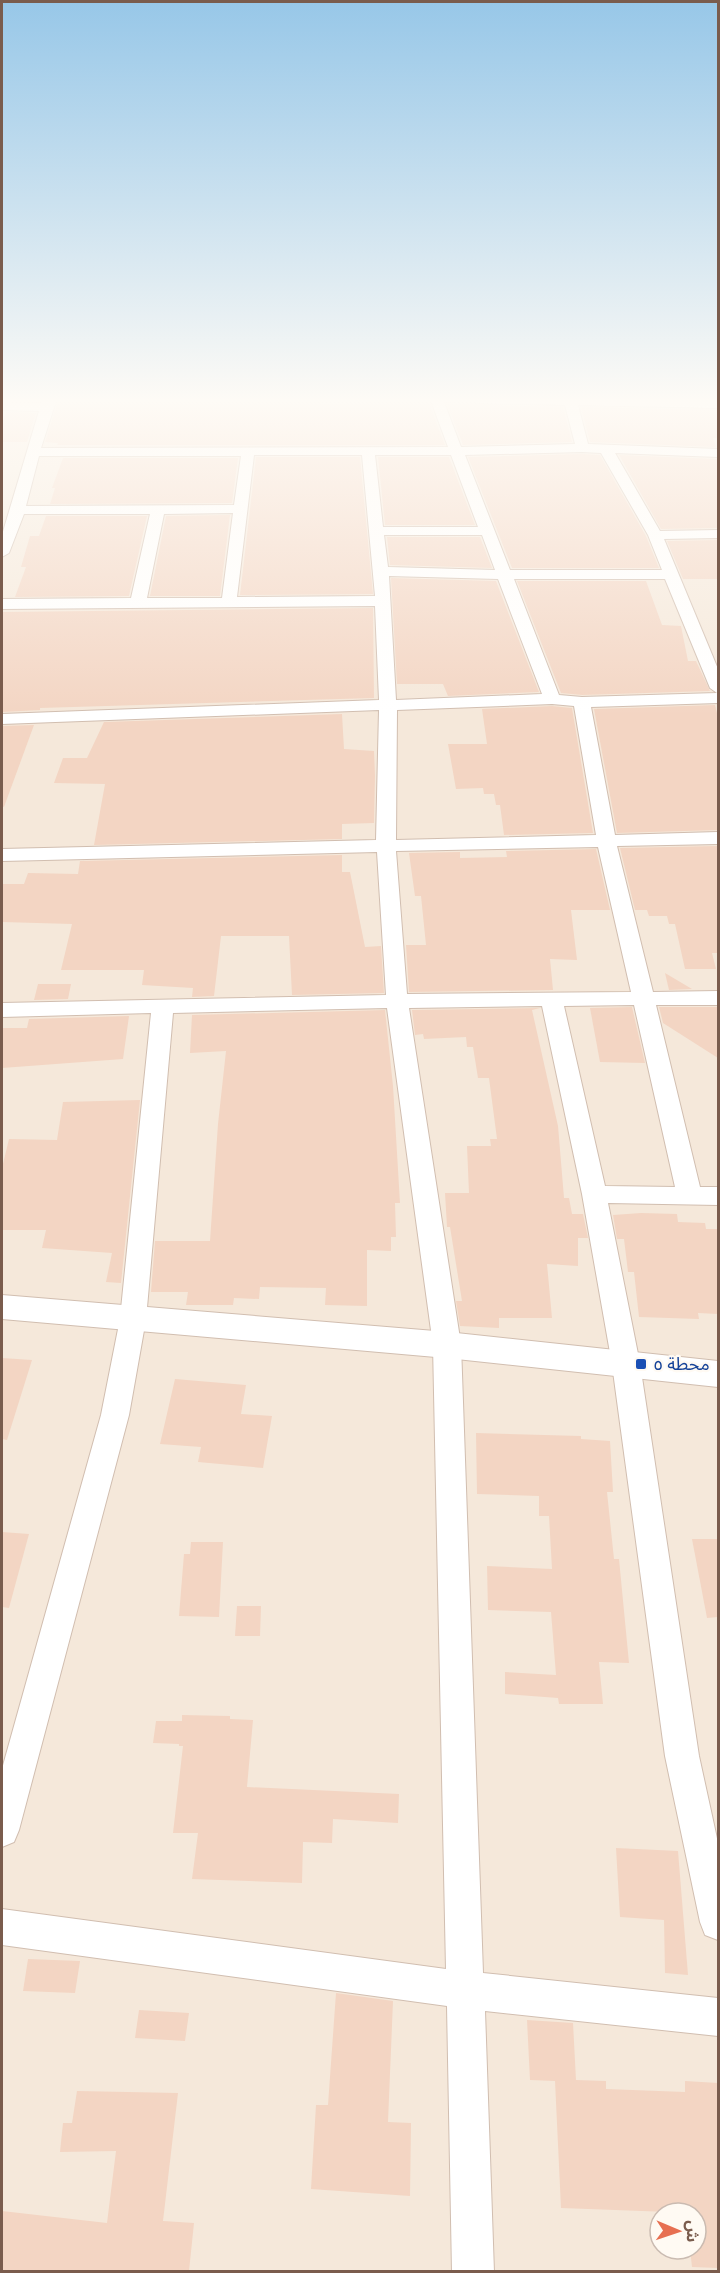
<svg xmlns="http://www.w3.org/2000/svg" width="720" height="2273" font-family="'Titillium Web','Noto Sans Arabic',sans-serif">
	<style>
		.residential { fill: #f5e8da; fill-rule: evenodd }
		.building { fill: #f3d5c3 }
		.lines { fill: none; stroke-linecap: round; stroke-linejoin: round }
		.minor-casing { stroke: #d1beb0; stroke-width: 2 }
		.tertiary-casing { stroke: #d1beb0; stroke-width: 2 }
		.minor { fill: #fff; fill-rule: evenodd }
		.tertiary { fill: #fff; fill-rule: evenodd }
		.transit-dot { fill: #1a4fb4; stroke: #fffaf3; stroke-width: 2 }
		.labels { text-anchor: middle; stroke-width: 4.5; stroke-linejoin: round; paint-order: stroke }
		.transit-label { font-size: 18px; fill: #164399; stroke: #fffaf3; text-anchor: start }
	</style>
	<rect width="100%" height="100%" fill="#fdf6ec"/>
	<path class="residential" d="M2 398H718V2271L2 2272ZM660 2213H696V2249H660Z"/>
	<g class="building">
		<path d="M59 398H293L322 399V404L426 400 429 403 445 445H57L58 443 45 442Z"/>
		<path d="M447 404 563 407 572 442 463 445Z"/>
		<path d="M581 407 718 410V438H713L716 447 590 442Z"/>
		<path d="M6 412 36 413 27 442H2V424Z"/>
		<path d="M582 454 600 455 646 536 659 568H512L468 457Z"/>
		<path d="M619 455 718 459V528L661 529Z"/>
		<path d="M256 457H360L373 594 240 595Z"/>
		<path d="M378 457H449L475 525H385Z"/>
		<path d="M63 458H238L232 503 50 504 55 488H52Z"/>
		<path d="M230 515 220 596H150L166 516Z"/>
		<path d="M46 516H147L129 596 15 597 26 567H21L30 536H39Z"/>
		<path d="M387 537H480L492 568 390 565Z"/>
		<path d="M718 540V579H683L667 541Z"/>
		<path d="M391 578 496 581 539 692 448 696 443 684H397Z"/>
		<path d="M517 581H646L662 625 681 626 688 661H696L710 691 582 695 561 693Z"/>
		<path d="M373 608 374 698 40 708V710L2 712V612Z"/>
		<path d="M715 705 718 717V830L617 833 594 709Z"/>
		<path d="M552 706 572 708 593 833 504 835 500 805H496L494 794H484L483 788 456 789 448 744H487L482 709Z"/>
		<path d="M342 714 344 749 374 751 375 776 374 823 342 824V839L94 845 105 784 54 783 63 758H87L104 722Z"/>
		<path d="M34 725 4 807 2 806V726Z"/>
		<path d="M718 846V953H712L716 969H685L675 924H669L667 916H649L647 910H635L620 848Z"/>
		<path d="M596 849 610 910H571L577 960 550 959 553 990 409 992 406 945H426L421 896H415L409 853 460 852V858L507 857 506 851Z"/>
		<path d="M342 855V872H350L365 947 381 946 384 993 292 995 289 936H221L214 996 192 997 193 988 142 985 144 970H61L72 924 2 922V884H24L28 873 78 874 80 861Z"/>
		<path d="M665 973 692 989 669 990Z"/>
		<path d="M38 984H71L68 999 34 1000Z"/>
		<path d="M632 1007 645 1063 600 1062 590 1008Z"/>
		<path d="M659 1007H718V1058L663 1023Z"/>
		<path d="M540 1008 532 1010 558 1126 564 1198H569L572 1214H583L588 1238H578V1266L547 1264 552 1318H499V1328L460 1326 456 1301H462L450 1227H447L445 1193H469L467 1146H491L490 1139H497L489 1078H478L473 1047H467L466 1037 424 1039 423 1034 415 1035 412 1010Z"/>
		<path d="M385 1010 393 1086 400 1203H395L396 1237H391V1251L367 1250V1306L325 1305 326 1288 260 1287 259 1299 234 1298 233 1305H186L188 1292H151L155 1241H210L218 1124 226 1051 190 1053 192 1015Z"/>
		<path d="M129 1016 123 1059 2 1068V1028H27L29 1019Z"/>
		<path d="M140 1100 121 1283 106 1282 112 1253 42 1248 46 1230H2V1168L9 1139 57 1140 63 1102Z"/>
		<path d="M641 1213 677 1214 678 1222 705 1223 706 1229H718V1314L698 1313 699 1319 639 1317 634 1272H628L624 1239H617L613 1215Z"/>
		<path d="M2 1358 32 1360 7 1440 2 1439Z"/>
		<path d="M175 1379 246 1385 241 1414 272 1416 263 1468 198 1462 201 1447 160 1444Z"/>
		<path d="M476 1433 581 1436V1439L610 1441 613 1492H607L614 1559H619L629 1663 599 1662 603 1704H559L558 1698 505 1694V1672L556 1675 551 1612 488 1610 487 1566 552 1569 549 1516H539V1496L477 1494Z"/>
		<path d="M2 1532 29 1534 9 1608 2 1607Z"/>
		<path d="M692 1539H718V1617L707 1618Z"/>
		<path d="M191 1542H223L219 1617 179 1616 184 1554H190Z"/>
		<path d="M237 1606H261L260 1636H235Z"/>
		<path d="M182 1715 230 1716V1719L253 1720 247 1787 399 1794 398 1823 333 1819 332 1843 303 1842 302 1883 192 1879 198 1833H173L183 1746H179V1744L153 1743 156 1721H182Z"/>
		<path d="M616 1848 678 1851 688 1975 665 1973 664 1920 620 1917Z"/>
		<path d="M28 1959 80 1961 75 1993 23 1991Z"/>
		<path d="M336 1993 393 2001 388 2122 411 2123 410 2196 311 2189 316 2105H328Z"/>
		<path d="M139 2010 189 2013 185 2041 135 2038Z"/>
		<path d="M527 2020 573 2023 576 2080 606 2081V2089L685 2092V2081L718 2083V2268L692 2267 690 2249H696V2213L561 2208 555 2081 530 2080Z"/>
		<path d="M77 2091 178 2093 163 2221 194 2223 189 2271H2V2211L107 2223 116 2151 60 2152 63 2123H72Z"/>
	</g>
	<g class="lines">
		<g class="minor-casing">
			<path id="minor" d="M45 398H57L41 448 448 447 431 401 426 398 718 400V408L578 405 588 444 718 449V457L615 453 660 531 718 530V538L664 539 718 669V703L591 707 615 835 718 832V844L617 846 653 992 718 991V1005H656L700 1187H718V1205L608 1203 640 1364 699 1756 718 1843V1940L705 1935 700 1922 665 1756 612 1364 582 1194 542 1006 409 1008 461 1345 483 1973 718 1998V2036L485 2011 494 2272H452L447 2006 2 1945V1909L446 1969 433 1345 387 1008 173 1013 146 1319 129 1415 19 1830 14 1842 2 1847V1769L101 1415 120 1319 151 1013 2 1017V1003L386 995 377 852 2 861V849L376 840 379 710 2 724V714L379 700 375 606 2 609V599L131 598 150 514H24L9 553 2 557V535L39 411 2 410V402L42 403ZM444 402 565 405 575 444 461 447ZM582 452 601 453 648 535 662 570H510L465 455ZM254 455H362L375 596 237 597ZM375 455H451L478 527H383ZM39 456H241L234 505 26 506ZM233 513 222 598H147L164 514ZM384 535H482L495 570 388 567ZM389 576 498 579 542 694 396 700ZM514 579H665L710 688 717 693 582 697 559 695ZM552 704 574 706 596 835 396 840 397 710ZM598 847 631 992 407 994 396 851ZM634 1005 675 1187 605 1186 564 1006Z"/>
		</g>
		<g class="tertiary-casing">
			<path id="tertiary" d="M2 1295 447 1332 718 1361V1387L447 1358 2 1319Z"/>
		</g>
		<use href="#minor" class="minor"/>
		<use href="#tertiary" class="tertiary"/>
	</g>
	<linearGradient id="sky" x2="0" y2="1"><stop stop-color="#97c7e8"/><stop offset="0.56" stop-color="#fefbf6"/><stop offset="1" stop-color="#fefbf6" stop-opacity="0"/></linearGradient>
	<rect width="720" height="716" fill="url(#sky)"/>
	<rect class="transit-dot" x="635" y="1358" width="12" height="12" rx="3"/>
	<g class="labels">
		<g class="transit-label">
			<text x="653" y="1370">محطة ٥</text>
		</g>
	</g>
	<rect width="720" height="2273" fill="none" stroke="#7a5c4d" stroke-width="6"/>
	<g transform="translate(678 2231) rotate(92)"><circle r="28" fill="#fffaf3" stroke="#cabbb1" stroke-width="1.5"/>
	<path d="M0-4.5L10 22L0 15L-10 22Z" fill="#e76f51"/>
	<text y="-9" font-size="16" font-weight="bold" text-anchor="middle" fill="#7a5c4d">ش</text>
	</g>
</svg>
